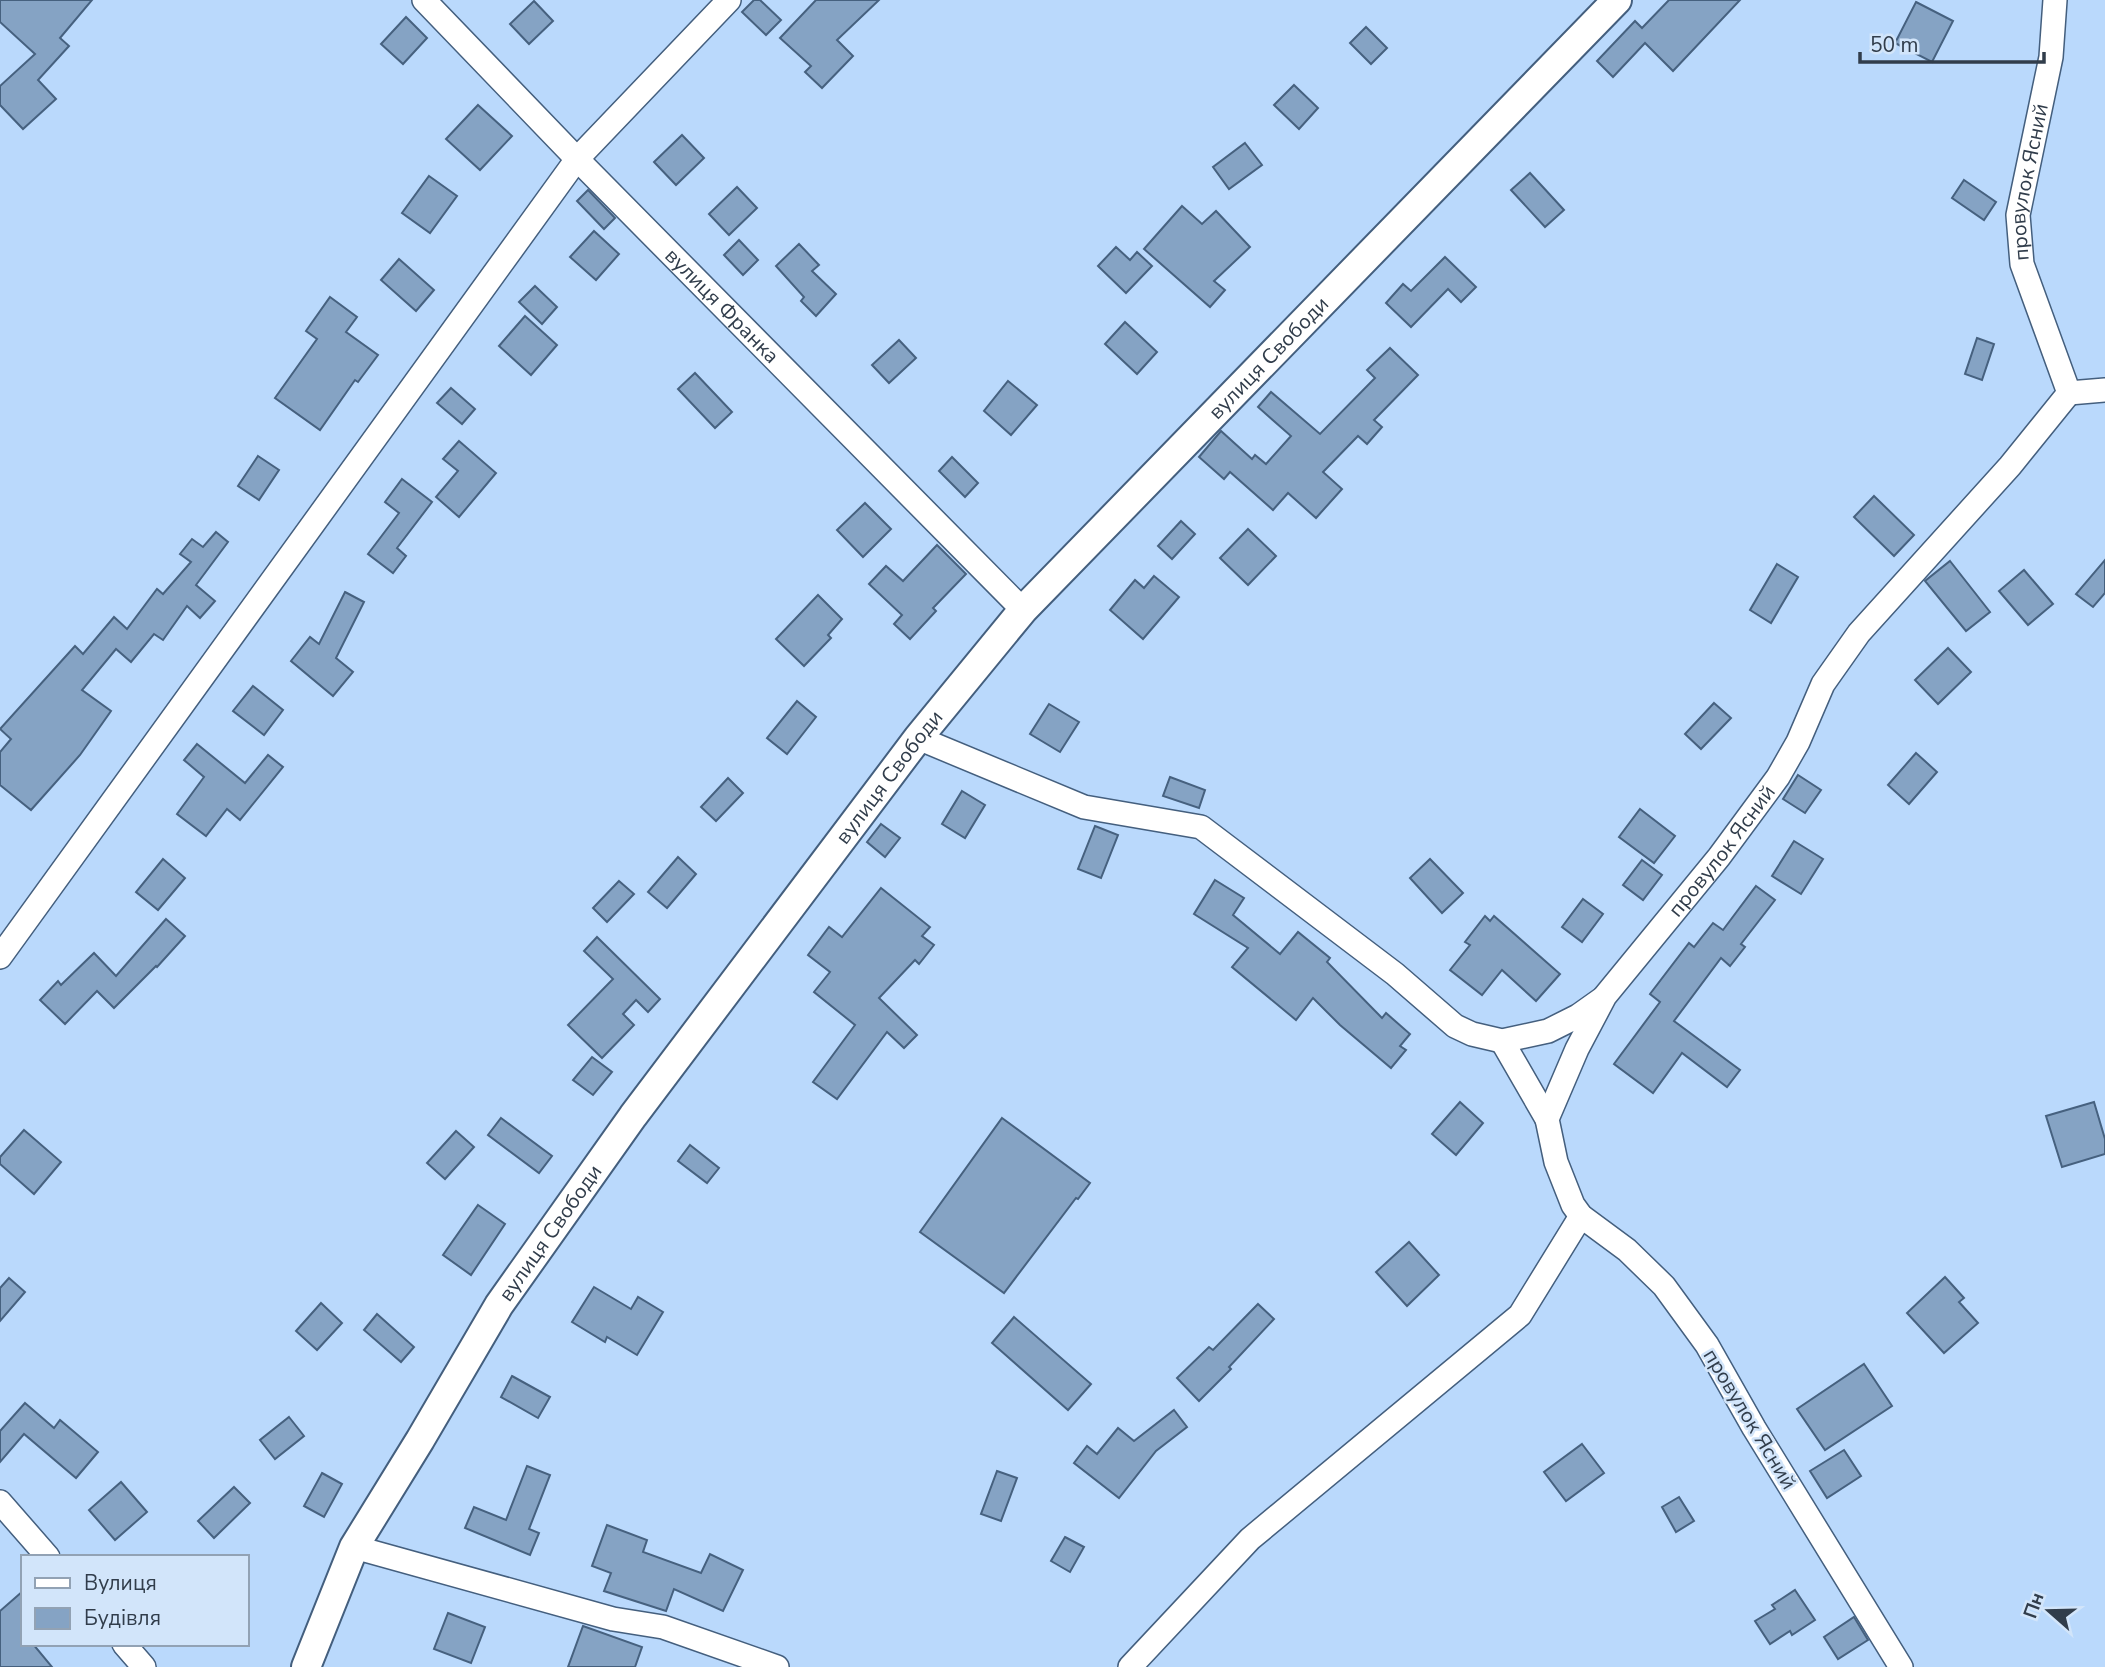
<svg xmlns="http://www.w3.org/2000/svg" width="2105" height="1667" font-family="'Nunito Sans',sans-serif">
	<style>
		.building { fill: #85a3c4; stroke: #46617f; stroke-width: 2 }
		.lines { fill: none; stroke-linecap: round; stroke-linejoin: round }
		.minor-casing { stroke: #445f7e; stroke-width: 26 }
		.tertiary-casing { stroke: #445f7e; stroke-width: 32 }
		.minor { stroke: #fff; stroke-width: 23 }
		.tertiary { stroke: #fff; stroke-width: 28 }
		.labels { text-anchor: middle; stroke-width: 5; stroke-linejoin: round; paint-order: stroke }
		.street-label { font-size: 21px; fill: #313d4b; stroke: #d2e5fa }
	</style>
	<rect width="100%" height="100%" fill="#bad9fc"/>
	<g class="building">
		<path d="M0 0H92L60 38 69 46 38 80 56 99 23 129 0 105V86L35 54 0 22Z"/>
		<path d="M754 0H760L781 20 766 35 742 12Z"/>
		<path d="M816 0H879L837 40 853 56 822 88 805 72 811 66 780 38Z"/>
		<path d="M1669 0H1740L1673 71 1645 43 1613 77 1597 61 1635 21 1642 28Z"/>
		<path d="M534 1 553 21 529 44 510 24Z"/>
		<path d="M1916 2 1953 21 1932 62 1895 43Z"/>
		<path d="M406 17 427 38 403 64 381 44Z"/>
		<path d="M1366 27 1387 48 1371 64 1350 43Z"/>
		<path d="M1294 85 1318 108 1299 129 1274 105Z"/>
		<path d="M478 105 512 136 480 170 446 139Z"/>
		<path d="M682 135 704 158 676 185 654 162Z"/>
		<path d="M1245 143 1262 165 1229 189 1213 167Z"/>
		<path d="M1530 173 1564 210 1545 227 1511 190Z"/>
		<path d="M429 176 457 196 430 233 402 213Z"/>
		<path d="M1964 180 1996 202 1984 220 1952 198Z"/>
		<path d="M737 187 757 208 729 235 709 214Z"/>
		<path d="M588 190 615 218 604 229 577 201Z"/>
		<path d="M1182 206 1202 224 1216 211 1250 247 1214 281 1225 290 1210 307 1144 249Z"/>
		<path d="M594 231 619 254 596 280 570 257Z"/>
		<path d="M739 240 758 260 743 275 724 255Z"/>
		<path d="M799 244 819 265 812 271 836 294 816 316 801 301 804 297 776 266Z"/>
		<path d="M1116 247 1130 260 1137 252 1152 266 1126 293 1098 266Z"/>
		<path d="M1445 257 1476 287 1461 302 1448 289 1411 327 1386 303 1403 284 1411 291Z"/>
		<path d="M399 259 434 290 416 311 381 280Z"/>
		<path d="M535 286 557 307 542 324 519 302Z"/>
		<path d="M330 297 357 317 346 332 378 355 358 382 355 380 320 430 275 398 317 339 306 331Z"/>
		<path d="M525 316 557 345 531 375 499 346Z"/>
		<path d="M1125 322 1157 352 1137 374 1105 344Z"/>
		<path d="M1977 338 1994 344 1982 380 1965 374Z"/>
		<path d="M899 340 916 358 889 383 872 365Z"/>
		<path d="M1390 348 1418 375 1374 420 1382 427 1367 444 1358 436 1323 472 1342 489 1316 518 1288 493 1273 510 1230 472 1224 479 1199 457 1221 431 1252 459 1255 455 1266 464 1291 436 1258 407 1271 392 1320 434 1375 378 1367 370Z"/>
		<path d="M695 373 732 412 715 428 678 389Z"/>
		<path d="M1008 381 1037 405 1011 435 984 411Z"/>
		<path d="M451 388 475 409 462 424 437 403Z"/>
		<path d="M459 441 496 473 459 517 436 497 458 471 443 459Z"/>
		<path d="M258 456 279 470 259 500 238 486Z"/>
		<path d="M952 457 978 483 965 497 939 471Z"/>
		<path d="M402 479 432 502 397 548 406 556 393 573 368 554 399 513 385 502Z"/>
		<path d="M1874 496 1914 535 1894 556 1854 517Z"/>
		<path d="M865 503 891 529 863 557 837 530Z"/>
		<path d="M1181 521 1195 534 1172 559 1158 546Z"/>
		<path d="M1248 529 1276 556 1248 585 1220 558Z"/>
		<path d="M216 532 228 542 196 585 215 601 200 618 187 606 163 640 154 634 131 662 116 649 82 690 111 711 80 755 31 810 0 785V752L11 739 0 729 75 646 83 654 114 617 127 629 157 589 163 594 191 562 180 554 192 539 203 547Z"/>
		<path d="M937 545 966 574 933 608 936 611 910 639 894 624 902 615 869 584 886 566 903 581Z"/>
		<path d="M2105 560V593L2093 607 2076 594Z"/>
		<path d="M1950 561 1990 612 1966 631 1925 581Z"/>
		<path d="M1777 564 1798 577 1771 623 1750 610Z"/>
		<path d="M2024 570 2053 604 2028 625 1999 591Z"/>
		<path d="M1154 576 1179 597 1143 639 1110 610 1135 580 1144 588Z"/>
		<path d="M345 592 364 602 336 658 353 672 333 696 291 661 310 637 319 644Z"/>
		<path d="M818 595 842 619 828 635 831 638 804 666 776 639Z"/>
		<path d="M1948 648 1971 672 1938 704 1915 680Z"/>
		<path d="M253 686 283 710 264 735 233 711Z"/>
		<path d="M797 701 816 717 787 754 767 738Z"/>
		<path d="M1714 703 1731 718 1701 749 1685 734Z"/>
		<path d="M1049 704 1079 722 1060 752 1030 734Z"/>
		<path d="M197 744 245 783 268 755 283 767 240 820 227 809 206 836 177 814 204 777 184 760Z"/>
		<path d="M1916 753 1937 772 1909 804 1888 785Z"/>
		<path d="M1798 775 1821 790 1805 813 1783 799Z"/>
		<path d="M1170 777 1205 790 1199 808 1163 796Z"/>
		<path d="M728 778 743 793 716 821 701 807Z"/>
		<path d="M962 791 985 805 965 838 942 824Z"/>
		<path d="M1640 809 1675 836 1654 863 1619 837Z"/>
		<path d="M881 824 900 838 885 857 867 842Z"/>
		<path d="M1095 826 1118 835 1101 878 1078 869Z"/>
		<path d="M1794 841 1823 859 1801 894 1772 876Z"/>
		<path d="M678 857 696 874 667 908 648 892Z"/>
		<path d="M163 859 185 878 158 910 136 892Z"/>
		<path d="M1430 859 1463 893 1442 913 1410 878Z"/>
		<path d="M1642 860 1662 875 1643 900 1623 885Z"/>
		<path d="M1215 880 1244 898 1233 915 1280 954 1298 932 1330 958 1327 962 1382 1018 1386 1013 1410 1034 1400 1046 1406 1050 1391 1068 1340 1025 1313 998 1296 1020 1232 967 1248 948 1194 914Z"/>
		<path d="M619 881 634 894 607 922 593 908Z"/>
		<path d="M1756 886 1775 900 1741 944 1745 947 1730 966 1721 958 1674 1021 1740 1070 1727 1087 1682 1053 1653 1093 1614 1064 1660 1002 1650 994 1689 943 1694 947 1713 923 1723 930Z"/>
		<path d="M881 888 930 927 922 936 934 945 919 964 915 960 879 998 917 1035 904 1048 887 1032 837 1099 813 1082 855 1025 814 992 830 972 808 955 829 927 842 937Z"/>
		<path d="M1583 899 1603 914 1582 942 1562 927Z"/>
		<path d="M1485 916 1490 921 1494 916 1560 974 1536 1001 1502 970 1482 995 1450 970 1470 945 1465 942Z"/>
		<path d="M166 919 185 936 157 967 156 966 114 1008 97 991 65 1024 40 1000 58 981 61 985 94 953 116 976Z"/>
		<path d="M597 937 660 999 648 1012 636 1000 623 1014 634 1025 602 1058 568 1025 613 979 584 951Z"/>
		<path d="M592 1057 612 1072 593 1095 573 1080Z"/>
		<path d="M1460 1102 1483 1123 1456 1155 1432 1134Z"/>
		<path d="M2094 1102 2105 1139V1154L2062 1167 2046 1116Z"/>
		<path d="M501 1118 552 1156 539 1173 488 1135Z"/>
		<path d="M1002 1118 1090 1183 1078 1199 1076 1198 1004 1293 920 1232Z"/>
		<path d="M24 1130 61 1162 34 1194 0 1164V1157Z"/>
		<path d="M456 1131 474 1147 445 1179 427 1163Z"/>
		<path d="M690 1145 719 1168 707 1183 678 1161Z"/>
		<path d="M478 1205 505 1224 471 1275 443 1255Z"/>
		<path d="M1409 1242 1439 1275 1407 1306 1376 1272Z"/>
		<path d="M1945 1277 1964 1298 1959 1302 1978 1323 1944 1353 1907 1313Z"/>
		<path d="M9 1278 25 1292 0 1321V1288Z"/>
		<path d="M594 1287 631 1309 638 1297 663 1312 637 1355 607 1337 605 1342 572 1322Z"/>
		<path d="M321 1303 342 1323 317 1350 296 1331Z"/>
		<path d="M1258 1304 1274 1319 1229 1367 1231 1369 1199 1401 1177 1378 1209 1347 1213 1350Z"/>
		<path d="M377 1314 414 1347 401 1362 364 1330Z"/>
		<path d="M1014 1317 1091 1384 1068 1410 992 1343Z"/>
		<path d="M1864 1364 1892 1406 1825 1450 1797 1409Z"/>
		<path d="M512 1376 550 1397 538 1418 501 1397Z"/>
		<path d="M25 1403 54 1428 60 1420 98 1452 76 1478 24 1434 0 1462V1431Z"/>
		<path d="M1174 1410 1187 1427 1156 1451 1119 1498 1074 1463 1087 1446 1097 1454 1118 1428 1134 1441Z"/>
		<path d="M289 1417 304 1436 275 1459 260 1440Z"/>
		<path d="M1582 1444 1604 1473 1566 1501 1544 1472Z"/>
		<path d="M1844 1450 1861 1476 1827 1498 1810 1471Z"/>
		<path d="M527 1466 550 1475 529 1529 539 1533 530 1555 465 1528 474 1507 506 1520Z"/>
		<path d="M997 1471 1017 1478 1001 1521 981 1514Z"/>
		<path d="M322 1473 342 1484 324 1517 304 1506Z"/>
		<path d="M121 1482 147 1512 115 1540 89 1510Z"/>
		<path d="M234 1487 250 1503 214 1538 198 1521Z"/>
		<path d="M1679 1497 1694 1521 1676 1532 1662 1507Z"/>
		<path d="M607 1525 647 1540 643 1552 701 1573 710 1554 743 1570 723 1611 674 1589 666 1611 604 1591 611 1573 592 1566Z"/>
		<path d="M1065 1537 1084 1547 1070 1572 1051 1561Z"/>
		<path d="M1795 1590 1815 1620 1792 1635 1790 1631 1770 1644 1755 1621 1775 1609 1772 1605Z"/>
		<path d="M23 1591V1644H33L52 1667H0V1611Z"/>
		<path d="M448 1613 485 1627 471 1663 434 1649Z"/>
		<path d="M1854 1617 1868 1640 1838 1659 1824 1637Z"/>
		<path d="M583 1626 642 1647 635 1667H568Z"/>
	</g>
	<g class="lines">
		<g class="minor-casing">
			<g id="minor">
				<path id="s1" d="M424 0 577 159 1023 610"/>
				<path d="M2069 393 2105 390"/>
				<path d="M918 738 1084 807 1201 827 1395 974 1455 1026 1472 1034 1502 1041 1548 1031 1578 1016 1602 999"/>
				<path d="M0 957 577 159 729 0"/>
				<path d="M1502 1041 1547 1119"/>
				<path d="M0 1502 48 1557"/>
				<path d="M354 1547 613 1619 663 1627 777 1667"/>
				<path d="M124 1644 144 1667"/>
				<path d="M1130 1667 1250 1539 1520 1315 1581 1216"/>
				<path id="s2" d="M1901 1667 1754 1428 1707 1345 1664 1286 1627 1250 1581 1216 1573 1205 1556 1162 1547 1119 1577 1049 1605 996 1719 857 1778 777 1798 742 1823 684 1859 633 2010 466 2069 393 2022 264 2018 215 2051 57 2055 0"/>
			</g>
		</g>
		<g class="tertiary-casing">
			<g id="tertiary">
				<path id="s3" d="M306 1667 354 1547 420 1440 499 1305 633 1116 918 738 1023 610 1617 0"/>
			</g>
		</g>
		<use href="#minor" class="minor"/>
		<use href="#tertiary" class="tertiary"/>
	</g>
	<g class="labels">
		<g class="street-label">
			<text dy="7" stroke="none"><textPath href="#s2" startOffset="1782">провулок Ясний</textPath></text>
			<text dy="7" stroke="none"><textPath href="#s1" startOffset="427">вулиця Франка</textPath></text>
			<text dy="7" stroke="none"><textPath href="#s3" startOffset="1634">вулиця Свободи</textPath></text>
			<text dy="7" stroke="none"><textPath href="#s3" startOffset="1068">вулиця Свободи</textPath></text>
			<text dy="7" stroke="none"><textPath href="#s2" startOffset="984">провулок Ясний</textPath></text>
			<text dy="7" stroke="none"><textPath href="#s3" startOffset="500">вулиця Свободи</textPath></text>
			<text transform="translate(1750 1419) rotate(59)" y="7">провулок Ясний</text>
		</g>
	</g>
	<rect x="21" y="1555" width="228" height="91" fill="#d2e5fa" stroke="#92a2b4" stroke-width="2"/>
	<rect x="35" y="1578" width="35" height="10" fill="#ffffff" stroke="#92a2b4" stroke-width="2"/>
	<text x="84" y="1590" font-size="21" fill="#313d4b">Вулиця</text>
	<rect x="35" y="1608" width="35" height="21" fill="#85a3c4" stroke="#92a2b4" stroke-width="2"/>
	<text x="84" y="1625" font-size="21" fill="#313d4b">Будівля</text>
	<g transform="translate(2049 1611) rotate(290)" stroke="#d2e5fa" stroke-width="5" paint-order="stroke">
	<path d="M0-5L12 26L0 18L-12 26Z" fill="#313d4b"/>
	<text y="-10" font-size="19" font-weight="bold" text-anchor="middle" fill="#313d4b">Пн</text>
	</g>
	<path d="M1860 52v10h184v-10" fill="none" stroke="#313d4b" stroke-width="3.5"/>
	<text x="1870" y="52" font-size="21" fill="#313d4b" stroke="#d2e5fa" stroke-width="5" paint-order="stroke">50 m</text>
</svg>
